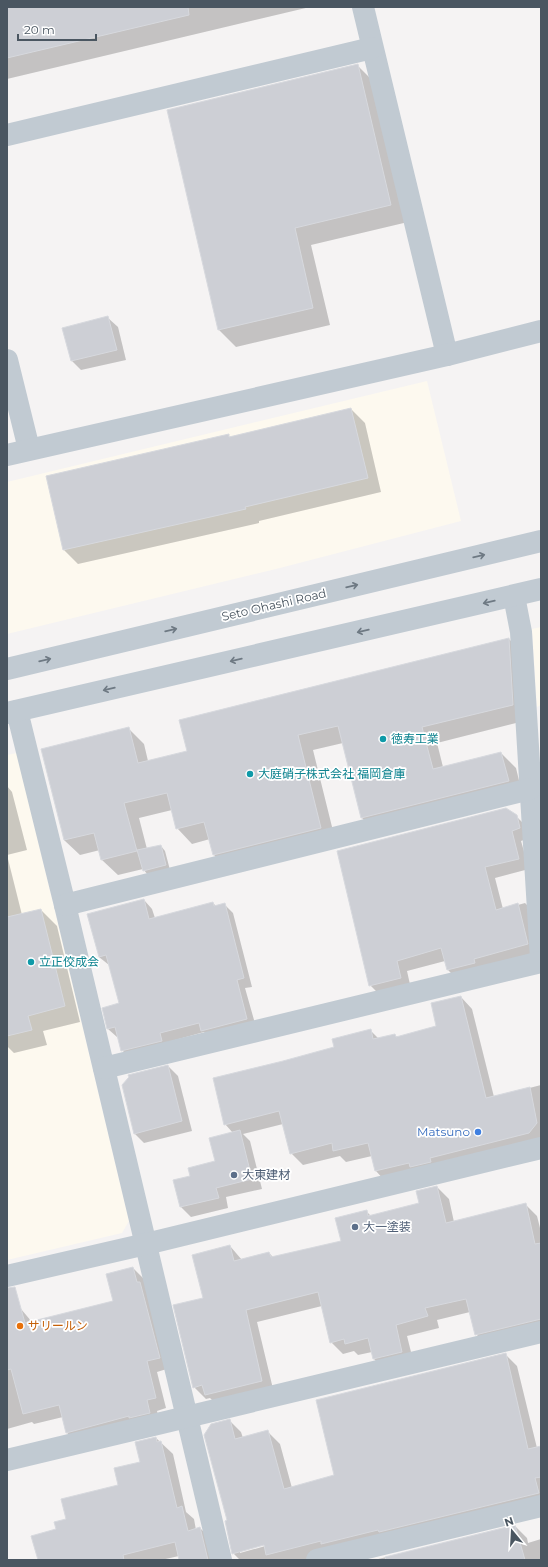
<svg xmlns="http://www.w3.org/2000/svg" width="548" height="1567" font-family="Montserrat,'Noto Sans JP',sans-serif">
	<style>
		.commercial { fill: #fdf9ef }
		.shadow { fill: #0003; fill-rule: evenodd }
		.building { fill: #cdcfd5; stroke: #d7d9de }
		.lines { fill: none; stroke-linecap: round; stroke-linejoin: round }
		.minor { stroke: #c1cad2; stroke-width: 22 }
		.oneway { stroke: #6e7983 }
		.culture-dot { fill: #0f9aa8; stroke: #fff; stroke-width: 1.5 }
		.shop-dot { fill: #3f7fe0; stroke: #fff; stroke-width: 1.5 }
		.service-dot { fill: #5c6f8a; stroke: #fff; stroke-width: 1.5 }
		.food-dot { fill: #e8710a; stroke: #fff; stroke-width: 1.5 }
		.labels { text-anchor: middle; stroke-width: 3.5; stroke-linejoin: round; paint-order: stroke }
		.street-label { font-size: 12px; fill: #4a5661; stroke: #fff }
		.culture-label { font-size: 12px; fill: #0d838f; stroke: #fff; text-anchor: start }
		.shop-label { font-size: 12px; fill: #366cbe; stroke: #fff; text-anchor: end }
		.service-label { font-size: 12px; fill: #4e5e75; stroke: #fff; text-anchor: start }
		.food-label { font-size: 12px; fill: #c56008; stroke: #fff; text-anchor: start }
	</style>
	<rect width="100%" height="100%" fill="#f5f3f3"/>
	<g class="commercial">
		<path d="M427 381 461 521 276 569 7 634V482Z"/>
		<path d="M541 627V705L537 707 532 629Z"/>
		<path d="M17 753 129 1221 122 1233 7 1260V755Z"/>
	</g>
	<g class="shadow">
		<path d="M7 7H310L7 79Z"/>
		<path d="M358 66 375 83 408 222 311 245 330 325 236 347 219 330 168 111Z"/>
		<path d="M108 318 118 327 126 360 81 370 72 361Z"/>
		<path d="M351 409 365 423 381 492 259 521V523L78 564 64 550 228 436 230 437Z"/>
		<path d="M509 639 524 654 528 720 437 743 443 767 501 753 516 768 523 797 377 833 362 818 343 743 313 750 336 843 229 870 214 855 210 839 192 844 177 828 172 810 139 818 147 849 161 846 165 851 170 870 148 875 143 869 118 875 102 860 100 850 80 855 64 840 128 728 144 744 148 761 188 752Z"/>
		<path d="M7 786 12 792 27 850 7 855 22 915 41 910 57 926 80 1022 43 1031 47 1045 14 1053 7 1046Z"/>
		<path d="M516 816 527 827 530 838 521 841 529 869 495 878 503 909 525 903 535 913 538 955 458 980 448 970 445 961 407 971 411 989 381 996 370 985Z"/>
		<path d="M144 900 152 909 155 918 213 903 216 906 224 904 233 913 252 987 245 988 256 1027 211 1040 204 1032 168 1042 131 1059 122 1050 118 1037H117L108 1029 120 1004 109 965 99 957Z"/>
		<path d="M461 997 472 1009 494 1097 541 1085V1141L387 1183 376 1171 372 1156 346 1162 340 1156 303 1165 291 1153 283 1124 243 1134 250 1141 262 1189 226 1197 228 1208 191 1217 181 1207 192 1176 216 1162 233 1133 225 1124 335 1048 370 1030 379 1039 395 1035 398 1038 438 1027Z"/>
		<path d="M168 1066 178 1076 192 1131 144 1143 134 1133 130 1077Z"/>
		<path d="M437 1187 449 1199 454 1222 525 1204 537 1216 541 1232V1334L488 1346 476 1334 470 1312 437 1320 439 1328 407 1336 414 1364 386 1371 374 1359 372 1352 358 1355 354 1351 343 1354 331 1342 322 1306 257 1322 274 1393 218 1406 210 1398 206 1399 194 1387 204 1299 230 1246 242 1260 269 1253 273 1257 342 1241 366 1211 371 1216 420 1204Z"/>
		<path d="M133 1268 144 1279 170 1368 157 1372 166 1408 157 1411 160 1423 77 1442 66 1432 63 1417 34 1424 32 1422 7 1429V1313L21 1309 32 1322 114 1301Z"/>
		<path d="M505 1354 517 1366 537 1448 541 1447V1507L325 1560H240L233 1553 228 1521 230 1421 241 1432 243 1438 268 1432 280 1444 292 1488 336 1476ZM268 1543 269 1545 240 1553V1550Z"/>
		<path d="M156 1438 173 1454 186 1512 194 1519 196 1530 200 1528 212 1540 217 1560H181L179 1556 161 1560H39L57 1530 67 1520 120 1485 141 1463Z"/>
		<path d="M515 1526 527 1538 528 1543 541 1539V1560H374Z"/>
	</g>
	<g class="building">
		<path d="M7 7H188L189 15 7 58Z"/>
		<path d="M358 64 391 205 295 228 313 308 218 330 167 110Z"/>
		<path d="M108 316 117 350 71 361 62 328Z"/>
		<path d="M351 408 368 478 245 507 246 509 63 550 46 476 229 434V437Z"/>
		<path d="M509 638 513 705 422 727 433 769 501 752 509 781 361 818 338 726 298 735 321 828 213 855 204 822 176 829 167 793 124 803 137 851 101 860 94 833 64 840 41 749 129 727 138 763 187 751 179 720Z"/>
		<path d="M506 808 517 815 520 828 512 831 519 859 485 867 496 910 518 903 528 944 474 959 475 963 447 970 441 948 397 961 401 978 369 986 337 851Z"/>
		<path d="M161 845 166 865 143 871 137 850Z"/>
		<path d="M144 899 149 919 213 902 214 906 225 903 244 978 237 980 247 1019 201 1031 199 1023 160 1033 162 1041 121 1051 115 1027 107 1029 102 1008 119 1003 106 955 99 957 87 914Z"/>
		<path d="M41 909 65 1006 28 1016 32 1030 7 1036V917Z"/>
		<path d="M461 996 486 1098 530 1087 537 1123 529 1133 430 1158 431 1162 410 1167 409 1163 375 1171 368 1143 333 1151 332 1143 290 1154 279 1111 224 1125 213 1078 283 1061 334 1047 332 1039 371 1029 373 1039 395 1034 396 1037 436 1026 431 1003Z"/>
		<path d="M168 1065 182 1121 134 1134 122 1085 129 1077 128 1075Z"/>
		<path d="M240 1130 252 1179 216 1188 219 1198 180 1207 173 1180 190 1176 188 1168 215 1161 209 1138Z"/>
		<path d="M437 1186 446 1223 526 1203 535 1244 541 1243V1319L475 1335 466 1299 425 1308 428 1316 396 1325 402 1352 373 1359 368 1338 345 1344 344 1339 330 1343 318 1292 246 1310 262 1381 205 1395 202 1385 193 1388 173 1305 203 1298 192 1255 230 1245 234 1261 269 1252 271 1257 341 1241 335 1218 367 1210 368 1216 419 1203 416 1191Z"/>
		<path d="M133 1267 137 1282H140L160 1358 147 1361 156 1398 147 1400 150 1413 129 1418V1416L66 1433 59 1405 23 1414 11 1369 7 1370V1288L15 1287 25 1323 113 1301 106 1274Z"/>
		<path d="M506 1353 528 1449 541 1446V1477L535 1478 539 1493 379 1532 378 1530 321 1544V1541L266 1555 264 1545 232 1554 225 1521 227 1520 204 1435 211 1424 230 1419 235 1439 268 1430 284 1489 334 1475 316 1400Z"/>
		<path d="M156 1437 157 1442 161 1441 177 1508 182 1506 188 1531 200 1527 208 1560H179L175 1542 123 1555 124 1560H38L31 1536 56 1529 54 1522 66 1519 61 1499 118 1485 114 1468 140 1462 135 1442Z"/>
		<path d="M515 1525 525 1560H386L385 1557Z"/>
	</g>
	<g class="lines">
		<g class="minor">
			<path d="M363 7 447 355"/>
			<path d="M7 135 372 48"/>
			<path d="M7 360 29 449"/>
			<path d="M7 455 447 355 541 331"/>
			<path d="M514 596 521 632 541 959"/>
			<path d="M7 669 541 541"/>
			<path d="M17 711 65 905 221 1560"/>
			<path d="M7 713 541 589"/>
			<path d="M65 905 530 789"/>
			<path d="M104 1068 541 962"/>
			<path d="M7 1276 146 1244 541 1148"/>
			<path d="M7 1460 541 1332"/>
			<path d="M317 1560 541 1506"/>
		</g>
	</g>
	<defs><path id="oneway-shaft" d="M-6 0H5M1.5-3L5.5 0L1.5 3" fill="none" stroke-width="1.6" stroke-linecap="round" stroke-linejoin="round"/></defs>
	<g class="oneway">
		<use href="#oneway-shaft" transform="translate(479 556) rotate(-13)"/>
		<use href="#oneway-shaft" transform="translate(352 586) rotate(-13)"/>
		<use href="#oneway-shaft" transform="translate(489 602) rotate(167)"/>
		<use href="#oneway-shaft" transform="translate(171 630) rotate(-13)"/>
		<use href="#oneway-shaft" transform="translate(363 631) rotate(167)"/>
		<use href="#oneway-shaft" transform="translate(45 660) rotate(-13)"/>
		<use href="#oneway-shaft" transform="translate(236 660) rotate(167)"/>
		<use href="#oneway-shaft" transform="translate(109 689) rotate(167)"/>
	</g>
	<g class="culture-dot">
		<circle cx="383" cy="739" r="4"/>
		<circle cx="250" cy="774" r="4"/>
		<circle cx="31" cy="962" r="4"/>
	</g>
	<circle class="shop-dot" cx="478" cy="1132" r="4"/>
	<g class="service-dot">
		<circle cx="234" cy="1175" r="4"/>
		<circle cx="355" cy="1227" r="4"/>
	</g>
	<circle class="food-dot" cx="20" cy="1326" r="4"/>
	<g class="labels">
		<g class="street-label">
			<text transform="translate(274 605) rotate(-13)" y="4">Seto Ohashi Road</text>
		</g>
		<g class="culture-label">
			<text x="391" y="743">徳寿工業</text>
			<text x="258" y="778">大庭硝子株式会社 福岡倉庫</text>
			<text x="39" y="966">立正佼成会</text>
		</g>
		<g class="shop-label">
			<text x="470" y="1136">Matsuno</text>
		</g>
		<g class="service-label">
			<text x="242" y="1179">大東建材</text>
			<text x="363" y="1231">大一塗装</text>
		</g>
		<g class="food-label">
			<text x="28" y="1330">サリールン</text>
		</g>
	</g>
	<rect width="548" height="1567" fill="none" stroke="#4a5661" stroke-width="16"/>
	<g transform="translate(512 1531) rotate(342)" stroke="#ffffff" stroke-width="3" paint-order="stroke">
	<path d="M0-3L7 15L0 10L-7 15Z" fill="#4a5661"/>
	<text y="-6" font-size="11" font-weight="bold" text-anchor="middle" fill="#4a5661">N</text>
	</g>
	<path d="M18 34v6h78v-6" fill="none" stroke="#4a5661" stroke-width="2"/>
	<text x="24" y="34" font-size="12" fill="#4a5661" stroke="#ffffff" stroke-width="3" paint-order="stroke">20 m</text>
</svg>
